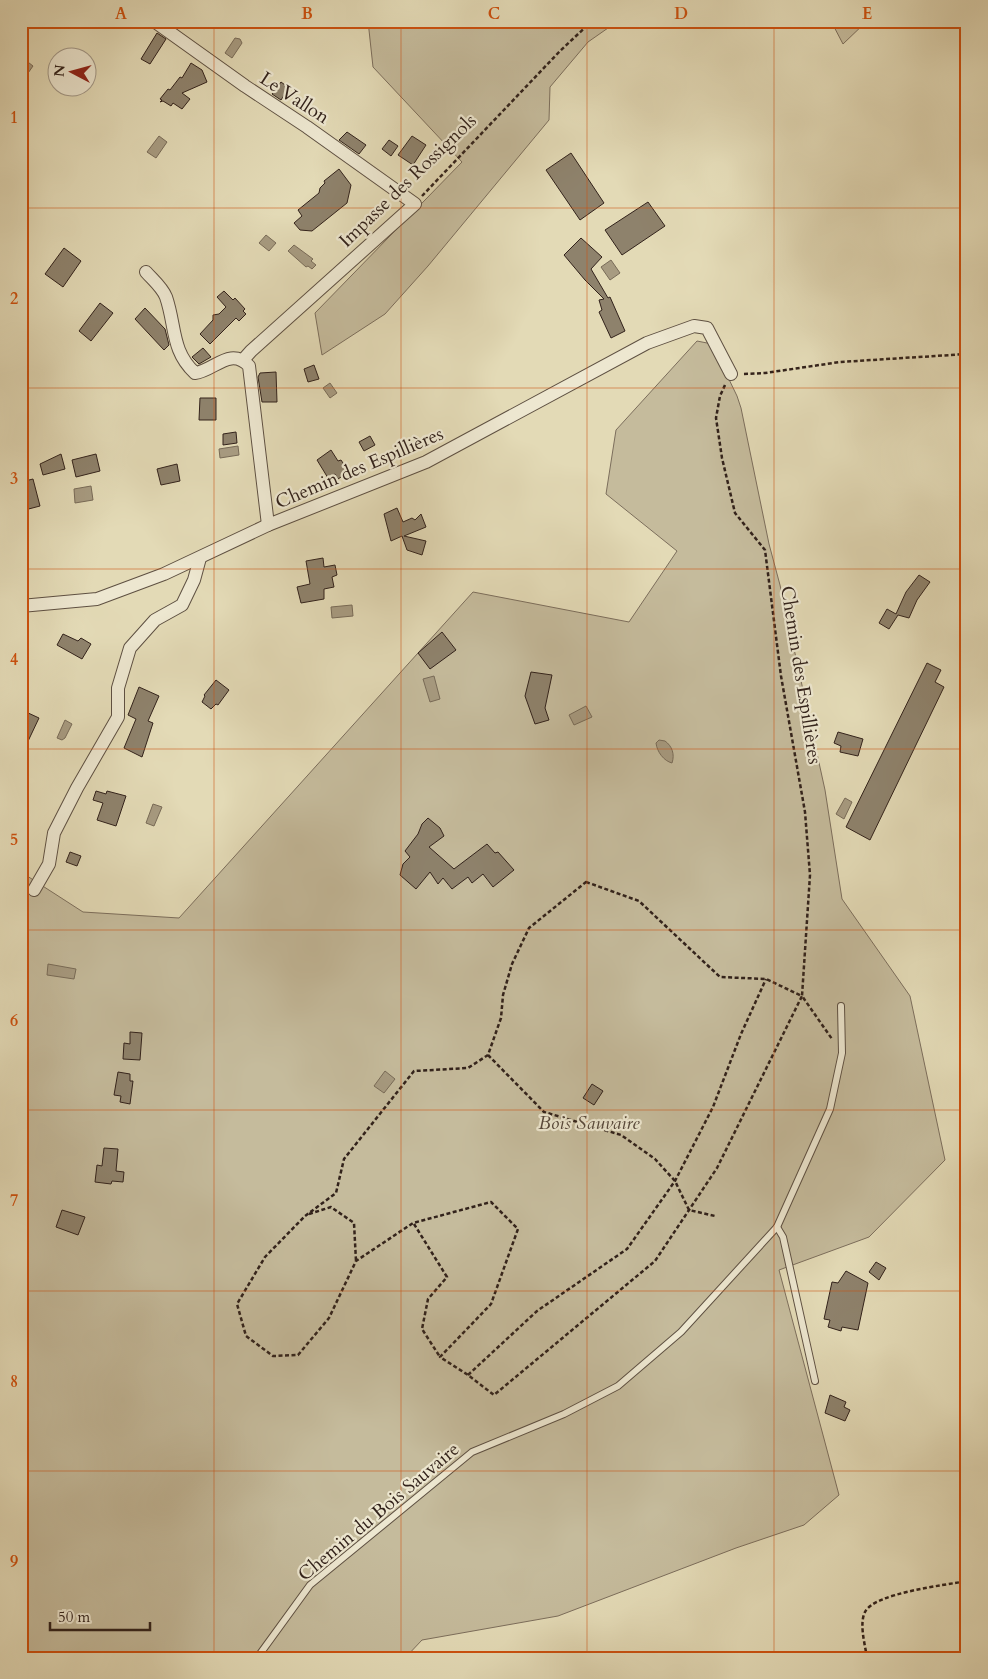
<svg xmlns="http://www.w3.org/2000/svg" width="988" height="1679" font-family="Cardo,serif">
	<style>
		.green { fill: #c5bb9c; stroke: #7c6e5c }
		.water { fill: #a79b81; stroke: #786b58 }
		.building { fill: #8e826c; stroke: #32221b }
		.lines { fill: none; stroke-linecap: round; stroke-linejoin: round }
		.lane-casing { stroke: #5e5042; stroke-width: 8 }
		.street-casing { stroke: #5e5042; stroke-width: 14 }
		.path { stroke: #32221b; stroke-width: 2.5; stroke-dasharray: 4 2.5; stroke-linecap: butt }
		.lane { stroke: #ede7d0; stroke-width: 6 }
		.street { stroke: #ede7d0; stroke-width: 12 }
		.grid { fill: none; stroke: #cd510e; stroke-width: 1; stroke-opacity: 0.55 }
		.labels { text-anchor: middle; stroke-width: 4.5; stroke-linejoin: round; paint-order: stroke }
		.street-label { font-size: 19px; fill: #32221b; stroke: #ede7d0 }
		.park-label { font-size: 19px; font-style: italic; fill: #57483b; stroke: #ede7d0 }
		.neatline { fill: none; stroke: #cd510e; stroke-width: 2 }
		.grid-label { font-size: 16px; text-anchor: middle; font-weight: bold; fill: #cd510e }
	</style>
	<rect width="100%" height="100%" fill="#e3dab6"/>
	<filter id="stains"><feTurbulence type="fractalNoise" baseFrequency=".004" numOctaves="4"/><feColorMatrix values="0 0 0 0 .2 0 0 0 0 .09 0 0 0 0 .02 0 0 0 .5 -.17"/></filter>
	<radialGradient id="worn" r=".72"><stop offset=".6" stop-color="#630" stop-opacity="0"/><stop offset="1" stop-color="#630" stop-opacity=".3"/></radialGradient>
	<g class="green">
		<path d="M368 21H618L588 42 550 87 549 120 428 266 385 314 322 355 315 313 462 162 373 67Z"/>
		<path d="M831 21H867L843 44Z"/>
		<path d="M697 341 712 344 737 396 741 408 769 544 780 585 825 790 842 899 910 996 945 1160 869 1237 779 1270 839 1495 804 1525 736 1548 558 1616 422 1640 405 1658H21V872L83 912 179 918 473 592 629 622 677 551 606 494 616 430Z"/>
	</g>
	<g class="water">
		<path d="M235 38 240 39 242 43 232 58 225 53Z"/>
		<path d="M24 59 33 66 21 83V63Z"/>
		<path d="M159 136 167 142 156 158 147 152Z"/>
		<path d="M266 235 276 243 269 251 259 243Z"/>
		<path d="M294 245 313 259 311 261 316 265 312 269 308 266 306 267 288 251Z"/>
		<path d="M611 260 620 273 610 280 601 267Z"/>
		<path d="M330 383 337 393 330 398 323 388Z"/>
		<path d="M238 446 239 455 220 458 219 449Z"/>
		<path d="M91 486 93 500 75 503 74 489Z"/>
		<path d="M352 605 353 616 332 618 331 607Z"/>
		<path d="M434 676 440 699 430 702 423 679Z"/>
		<path d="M586 706 592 717 574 725 569 715Z"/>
		<path d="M65 720 72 724 65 738 62 740 57 738Z"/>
		<path d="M659 740 665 741C672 746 675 754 672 763 664 761 657 752 656 743Z"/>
		<path d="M845 798 852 802 844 819 836 814Z"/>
		<path d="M153 804 162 807 154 826 146 823Z"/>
		<path d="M48 964 76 969 74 979 47 975Z"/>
		<path d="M385 1071 395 1079 384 1093 374 1086Z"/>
	</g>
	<g class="building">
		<path d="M157 33 166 39 150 64 141 59Z"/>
		<path d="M191 63 202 70 207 82 182 93 190 99 182 109 173 103 171 106 163 101 160 102 162 100 160 99 168 89 170 90 180 77 182 78Z"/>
		<path d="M281 82 289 88 281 100 272 94Z"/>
		<path d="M347 132 366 145 359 154 339 140Z"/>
		<path d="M412 136 426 145 413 165 398 155Z"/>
		<path d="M389 140 398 146 391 156 382 149Z"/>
		<path d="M571 153 604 203 580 220 546 170Z"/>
		<path d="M339 169 351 185 347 203 312 231 300 230 294 223 302 216 298 210 319 193 320 188 325 183 324 181Z"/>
		<path d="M648 202 665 226 622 255 605 230Z"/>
		<path d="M581 238 602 257 591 269 608 298 610 297 625 331 611 338 599 312 602 310 599 300 604 299 585 280 564 255Z"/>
		<path d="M64 248 81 261 63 287 45 274Z"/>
		<path d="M224 291 233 300 235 298 245 309 243 311 246 314 239 321 236 318 210 344 200 334 213 320V315L219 314 226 307 217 297Z"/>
		<path d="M100 303 113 313 91 341 79 331Z"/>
		<path d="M145 308 165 329 169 345 164 350 135 319Z"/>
		<path d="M203 348 211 357 199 364 192 357Z"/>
		<path d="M314 365 319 379 308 382 304 369Z"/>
		<path d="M276 372 277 402H262L258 377 260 373Z"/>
		<path d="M200 398H216V420H199Z"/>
		<path d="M236 432 237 443 223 445V434Z"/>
		<path d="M370 436 375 445 364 451 359 442Z"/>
		<path d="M331 450 338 461 341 460 349 472 338 479 335 474 328 478 317 460Z"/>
		<path d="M61 454 65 469 43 475 40 464Z"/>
		<path d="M96 454 100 471 76 477 72 460Z"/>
		<path d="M177 464 180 481 161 485 157 469Z"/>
		<path d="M33 479 40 506 21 511V482Z"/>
		<path d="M397 508 403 522 412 518 415 520 421 514 426 527 404 536 426 541 422 555 407 550 402 536 391 541 384 514Z"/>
		<path d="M323 558 324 567 335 565 337 575 332 577 334 587 324 589V599L301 603 297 587 310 584 306 561Z"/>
		<path d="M919 575 930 582 917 600 909 618 898 615 889 629 879 623 887 609 896 614 906 592Z"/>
		<path d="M442 632 456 650 430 669 418 653Z"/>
		<path d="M63 634 78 641 81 638 91 644 82 659 57 645Z"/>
		<path d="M927 663 941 670 935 682 944 687 870 840 846 827Z"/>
		<path d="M531 672 552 675 545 708 549 720 535 724 525 696Z"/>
		<path d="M216 680 229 690 218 705 216 704 211 709 202 702 205 696 204 695Z"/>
		<path d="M139 687 159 696 148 721 153 723 142 757 124 748 136 719 128 715Z"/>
		<path d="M26 712 39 718 21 756V722Z"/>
		<path d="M838 732 863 739 858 756 840 752 841 746 834 743Z"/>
		<path d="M96 791 106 794 107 791 126 796 116 826 97 820 103 803 93 800Z"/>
		<path d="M428 818 440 828 444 836 429 847 454 869 487 844 495 853 498 852 514 870 493 887 483 874 472 883 468 877 452 889 443 878 438 884 430 872 416 889 400 875 403 864 410 857 405 851 418 834 422 824Z"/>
		<path d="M70 852 81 856 77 866 66 862Z"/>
		<path d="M130 1032 142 1033 140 1060 123 1059 124 1043 130 1044Z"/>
		<path d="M118 1072 130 1074V1081H133L130 1104 120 1102 121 1096 114 1095Z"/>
		<path d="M592 1084 603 1091 594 1105 583 1098Z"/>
		<path d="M104 1148 118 1149 116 1171 124 1172 123 1182 112 1181 111 1184 95 1182 97 1165 102 1166Z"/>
		<path d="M62 1210 85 1217 78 1235 56 1227Z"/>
		<path d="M876 1262 886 1268 879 1280 869 1272Z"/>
		<path d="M846 1271 868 1283 858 1330 842 1327 841 1331 828 1327 830 1320 824 1319 832 1282 838 1283Z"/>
		<path d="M830 1395 846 1402 844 1407 850 1410 845 1421 825 1413Z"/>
	</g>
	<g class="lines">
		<g class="lane-casing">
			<g id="lane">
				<path d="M777 1227 783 1237 815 1381"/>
				<path d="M257 1658 310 1585 472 1452 564 1414 618 1386 681 1332 777 1227 830 1109 842 1053 841 1006"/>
			</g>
		</g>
		<g class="street-casing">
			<g id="street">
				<path d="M154 21 245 86 307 127 415 204 251 351 243 360"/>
				<path d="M146 272C153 280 162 287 166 297 176 326 171 351 195 373 214 371 230 346 249 366L268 525"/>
				<path d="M21 606 97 599 164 574 268 525 426 462 647 343 694 326 707 328 731 374"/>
				<path d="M34 890 49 864 54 833 77 788 118 717V688L130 648 155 620 182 605 194 580 200 558"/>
			</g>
		</g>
		<g class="path">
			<path d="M422 196 560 51 592 21"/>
			<path d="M744 374 765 373 840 362 967 354"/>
			<path d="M725 385 720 396 716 418 722 458 735 513 765 550 781 676 805 812 810 875 802 996 832 1039"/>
			<path d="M586 882 639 901 720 977 766 979 802 996 717 1168 655 1261 494 1395 468 1375 440 1357 491 1304 518 1229 491 1202 413 1223 356 1261 329 1318 298 1355 273 1356 246 1336 237 1304 265 1257 305 1216 336 1193 344 1159 414 1071 468 1068 488 1055 501 1018 503 995 512 964 529 928Z"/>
			<path d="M488 1055 544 1112 621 1135 655 1159 675 1181 689 1210 715 1216"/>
			<path d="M309 1214 331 1207 354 1223 356 1261"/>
			<path d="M414 1224 447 1277 428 1299 422 1329 440 1357"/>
			<path d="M468 1375 537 1311 627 1249 675 1181 713 1107 741 1034 766 979"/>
			<path d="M867 1658C865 1644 859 1624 865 1612 874 1593 946 1585 967 1581"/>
		</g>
		<use href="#lane" class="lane"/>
		<use href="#street" class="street"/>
	</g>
	<path class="grid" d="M214 21V1658M401 21V1658M587 21V1658M774 21V1658M21 208H967M21 388H967M21 569H967M21 749H967M21 930H967M21 1110H967M21 1291H967M21 1471H967"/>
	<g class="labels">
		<g class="street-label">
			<text transform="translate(295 97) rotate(33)" y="7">Le Vallon</text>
			<text transform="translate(407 180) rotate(-44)" y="7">Impasse des Rossignols</text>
			<text transform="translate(359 467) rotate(-23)" y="7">Chemin des Espillières</text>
			<text transform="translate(802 675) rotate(81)" y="7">Chemin des Espillières</text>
			<text transform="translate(378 1511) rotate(-40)" y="7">Chemin du Bois Sauvaire</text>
		</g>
		<g class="park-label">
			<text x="589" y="1129">Bois Sauvaire</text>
		</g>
	</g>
	<rect width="988" height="1679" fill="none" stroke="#e3dab6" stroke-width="55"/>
	<g transform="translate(72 72) rotate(276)"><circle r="24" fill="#ede7d0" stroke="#a29888"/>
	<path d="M0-4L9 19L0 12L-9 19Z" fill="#8f2418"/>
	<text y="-8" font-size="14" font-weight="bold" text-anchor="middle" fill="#32221b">N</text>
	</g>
	<path d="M50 1622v8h100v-8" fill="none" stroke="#32221b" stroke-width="2.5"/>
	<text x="58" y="1622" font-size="15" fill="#32221b" stroke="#ede7d0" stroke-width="4" paint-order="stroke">50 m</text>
	<rect x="28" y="28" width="932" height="1624" class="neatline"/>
	<g class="grid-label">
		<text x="121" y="19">A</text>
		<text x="307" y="19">B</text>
		<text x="494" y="19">C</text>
		<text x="681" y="19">D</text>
		<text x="867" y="19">E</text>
		<text x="14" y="123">1</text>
		<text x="14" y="304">2</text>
		<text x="14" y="484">3</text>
		<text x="14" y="665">4</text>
		<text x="14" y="845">5</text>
		<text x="14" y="1026">6</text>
		<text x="14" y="1206">7</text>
		<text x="14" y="1387">8</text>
		<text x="14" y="1567">9</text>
	</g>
	<rect width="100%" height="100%" filter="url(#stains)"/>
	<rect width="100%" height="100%" fill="url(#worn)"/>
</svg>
